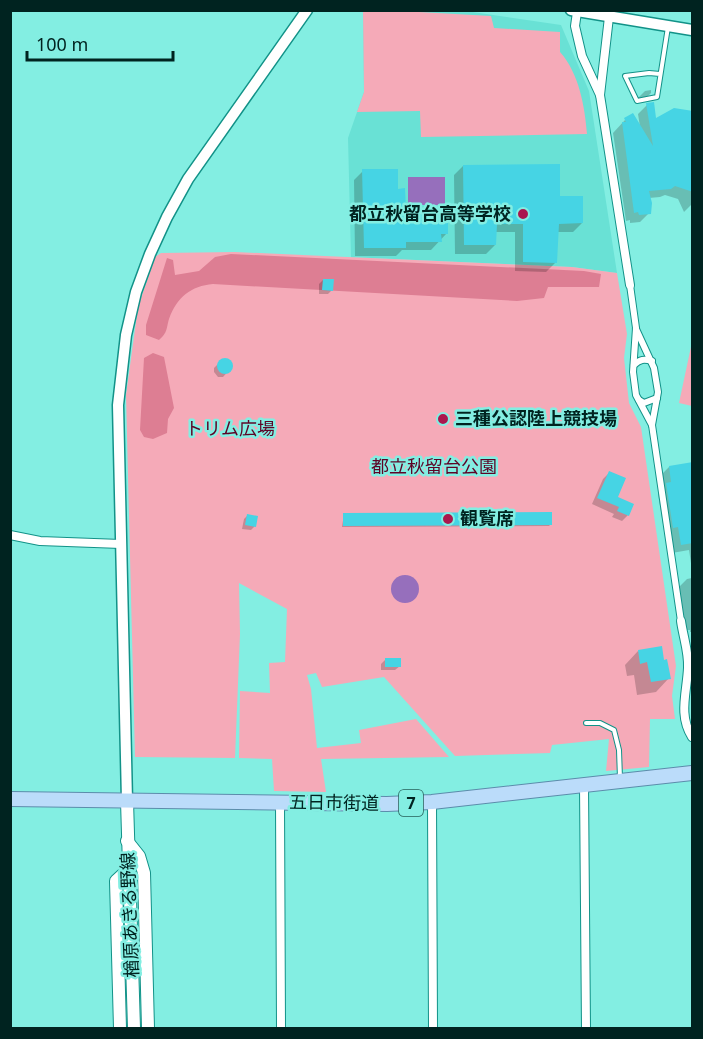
<svg xmlns="http://www.w3.org/2000/svg" width="703" height="1039" font-family="'Noto Sans','Noto Sans JP',sans-serif">
	<style>
		.built { fill: #69e1d5 }
		.green { fill: #f5aab8 }
		.forest { fill: #dd7e93 }
		.water { fill: #966fbc }
		.shadow { fill: #0003 }
		.building { fill: #46d4e4 }
		.lines { fill: none; stroke-linecap: round; stroke-linejoin: round }
		.service-casing { stroke: #129288; stroke-width: 6 }
		.pedestrian-casing { stroke: #129288; stroke-width: 8 }
		.minor-casing { stroke: #129288; stroke-width: 10 }
		.tertiary-casing { stroke: #129288; stroke-width: 13 }
		.secondary-casing { stroke: #129288; stroke-width: 14 }
		.primary-casing { stroke: #5c8cab; stroke-width: 16 }
		.service { stroke: #fff; stroke-width: 4 }
		.pedestrian { stroke: #fff; stroke-width: 6 }
		.minor { stroke: #fff; stroke-width: 8 }
		.tertiary { stroke: #fff; stroke-width: 10 }
		.secondary { stroke: #fff; stroke-width: 12 }
		.primary { stroke: #bbdcfa; stroke-width: 14 }
		.poi-dot { fill: #aa174e; stroke: #83eee2; stroke-width: 2 }
		.labels { text-anchor: middle; stroke-width: 5; stroke-linejoin: round; paint-order: stroke }
		.shield { fill: #83eee2; stroke: #27605a; stroke-width: 1.5 }
		.shield-label { font-size: 16px; font-weight: bold; fill: #002320 }
		.poi-label { font-size: 18px; font-weight: bold; fill: #002320; stroke: #83eee2; text-anchor: start }
		.park-label { font-size: 18px; fill: #5d0426; stroke: #83eee2 }
		.street-label { font-size: 18px; fill: #002320; stroke: #83eee2 }
	</style>
	<rect width="100%" height="100%" fill="#83eee2"/>
	<path class="built" d="M363 11H466L561 25 589 91 617 273 572 267 351 257 348 138 364 92Z"/>
	<g class="green">
		<path d="M419 11V12L491 16 494 28 560 32V52C579 73 585 107 587 134L421 137 420 111 357 112 364 92 363 11Z"/>
		<path d="M235 252 572 267 617 273 627 334 624 358 629 403 641 427 676 666 672 696 675 719H650L649 767 606 771 609 739 552 745 550 753 455 756 384 677 322 687 316 673 307 675 311 689 317 748 361 743 359 730 416 719 449 757 321 759 326 792 274 791 272 759 239 758 240 691 270 693 269 663 285 662 287 609 239 583 240 634 235 758 135 757 126 395 138 307 155 257 161 253Z"/>
		<path d="M692 342V406L679 403Z"/>
	</g>
	<g class="forest">
		<path d="M231 254 584 271 601 274 599 287H548L544 298 517 301 213 284C191 286 177 297 169 319 166 329 168 332 159 340L146 335V325L167 258 173 260 175 275 199 271 215 257Z"/>
		<path d="M153 353 164 357 174 408 168 419 167 433 153 439 144 437 140 430 144 358Z"/>
	</g>
	<g class="water">
		<rect x="408" y="177" width="37" height="28"/>
		<circle cx="405" cy="589" r="14"/>
	</g>
	<g class="shadow">
		<path d="M651 90V93L642 102 636 103V100L645 91Z"/>
		<path d="M647 105 655 121 692 113V204L684 212 678 199 665 195 660 197 649 198V213L640 222 630 223V220L626 221 613 133 625 120 640 127 638 114Z"/>
		<path d="M463 166 558 198 582 223 573 232H557L555 263 546 272 515 271V232H495V245L486 254H455L454 175Z"/>
		<path d="M363 171 397 190 404 213 447 233 431 250H402L396 256H355L354 180Z"/>
		<path d="M323 280 332 290 328 294H319V284Z"/>
		<path d="M223 359H227L232 364 231 368 223 377H218L214 372V368Z"/>
		<path d="M692 463V570L689 550 672 553 669 536H665L658 494 662 489 660 476 669 467Z"/>
		<path d="M609 473 616 498 628 515 622 521 612 517 614 514 592 504 603 479Z"/>
		<path d="M344 514 550 525 549 526 342 527Z"/>
		<path d="M248 515 255 526 251 530 242 529 244 519Z"/>
		<path d="M692 578V632H690V630H684L678 588 687 579Z"/>
		<path d="M638 651 663 661 669 678 656 692 637 695 634 675 627 676 625 665Z"/>
		<path d="M385 660 400 666 395 670H381V664Z"/>
	</g>
	<g class="building">
		<path d="M654 102 656 118 674 108 693 111V192L675 186 671 189 649 191 652 203 651 214 639 215 638 212 634 213 622 122H626L624 118 633 113 653 146 646 103Z"/>
		<path d="M560 164V196H583V223L559 224 557 263 523 262V224H497L496 245H464L463 165Z"/>
		<path d="M362 169H398V189L405 188 406 211H448V234H441L442 242H406V248H364Z"/>
		<path d="M323 279H334L333 291 322 290Z"/>
		<circle cx="225" cy="366" r="8"/>
		<path d="M693 462V543L681 545 678 527 673 528 666 483 671 482 669 466Z"/>
		<path d="M609 471 626 478 618 497 634 504 629 516 617 511 619 507 597 498Z"/>
		<path d="M552 512V525L343 526V513Z"/>
		<path d="M247 514 258 516 256 527 245 525Z"/>
		<path d="M662 646 664 660 667 659 671 679 651 682 647 662 640 664 638 650Z"/>
		<rect x="385" y="658" width="16" height="9"/>
	</g>
	<g class="lines">
		<g class="service-casing">
			<g id="service">
				<path d="M660 74 649 73 625 76 637 101 657 97 668 27"/>
				<path d="M586 723H600L614 730 619 750 620 778"/>
			</g>
		</g>
		<g class="pedestrian-casing">
			<g id="pedestrian">
				<path d="M630 285 636 328 633 372 636 395 652 425 681 621"/>
				<path d="M636 329 654 368 658 392 652 425"/>
				<path d="M634 365C640 359 644 359 652 361"/>
				<path d="M639 400 644 403 657 398"/>
			</g>
		</g>
		<g class="minor-casing">
			<g id="minor">
				<path d="M577 12 575 26 582 56 600 95 630 285"/>
				<path d="M600 95 609 17"/>
				<path d="M10 535 40 541 121 544"/>
				<path d="M681 621C683 636 689 653 688 668 687 692 678 715 692 737"/>
				<path d="M584 786 586 1028"/>
				<path d="M280 802 281 1028"/>
				<path d="M432 802 433 1028"/>
			</g>
		</g>
		<g class="tertiary-casing">
			<g id="tertiary">
				<path d="M571 10 692 30"/>
				<path d="M127 801 118 405 126 335 136 292 150 254 167 217 188 179 307 10"/>
			</g>
		</g>
		<g class="secondary-casing">
			<g id="secondary">
				<path d="M127 801 134 1028"/>
				<path d="M127 841 139 856 144 873 148 1028"/>
				<path d="M120 1028 116 881 128 870"/>
			</g>
		</g>
		<g class="primary-casing">
			<path id="primary" d="M10 799 387 804 432 802 692 773"/>
		</g>
		<use href="#service" class="service"/>
		<use href="#pedestrian" class="pedestrian"/>
		<use href="#minor" class="minor"/>
		<use href="#tertiary" class="tertiary"/>
		<use href="#secondary" class="secondary"/>
		<use href="#primary" class="primary"/>
	</g>
	<g class="poi-dot">
		<circle cx="523" cy="214" r="6"/>
		<circle cx="443" cy="419" r="6"/>
		<circle cx="448" cy="519" r="6"/>
	</g>
	<g class="labels">
		<rect class="shield" x="399" y="790" width="24" height="26" rx="4.5"/>
		<g class="shield-label">
			<text x="411" y="809">7</text>
		</g>
		<g class="poi-label">
			<text x="511" y="220" text-anchor="end">都立秋留台高等学校</text>
			<text x="455" y="425">三種公認陸上競技場</text>
			<text x="460" y="525">観覧席</text>
		</g>
		<g class="park-label">
			<text x="230" y="435">トリム広場</text>
			<text x="434" y="473">都立秋留台公園</text>
		</g>
		<g class="street-label">
			<text transform="translate(334 803) rotate(1)" y="6">五日市街道</text>
			<text transform="translate(130 915) rotate(-92)" y="6">楢原あきる野線</text>
		</g>
	</g>
	<rect width="703" height="1039" fill="none" stroke="#002320" stroke-width="24"/>
	<path d="M27 51v9h146v-9" fill="none" stroke="#002320" stroke-width="3"/>
	<text x="36" y="51" font-size="18" fill="#002320" stroke="#83eee2" stroke-width="4.5" paint-order="stroke">100 m</text>
</svg>
